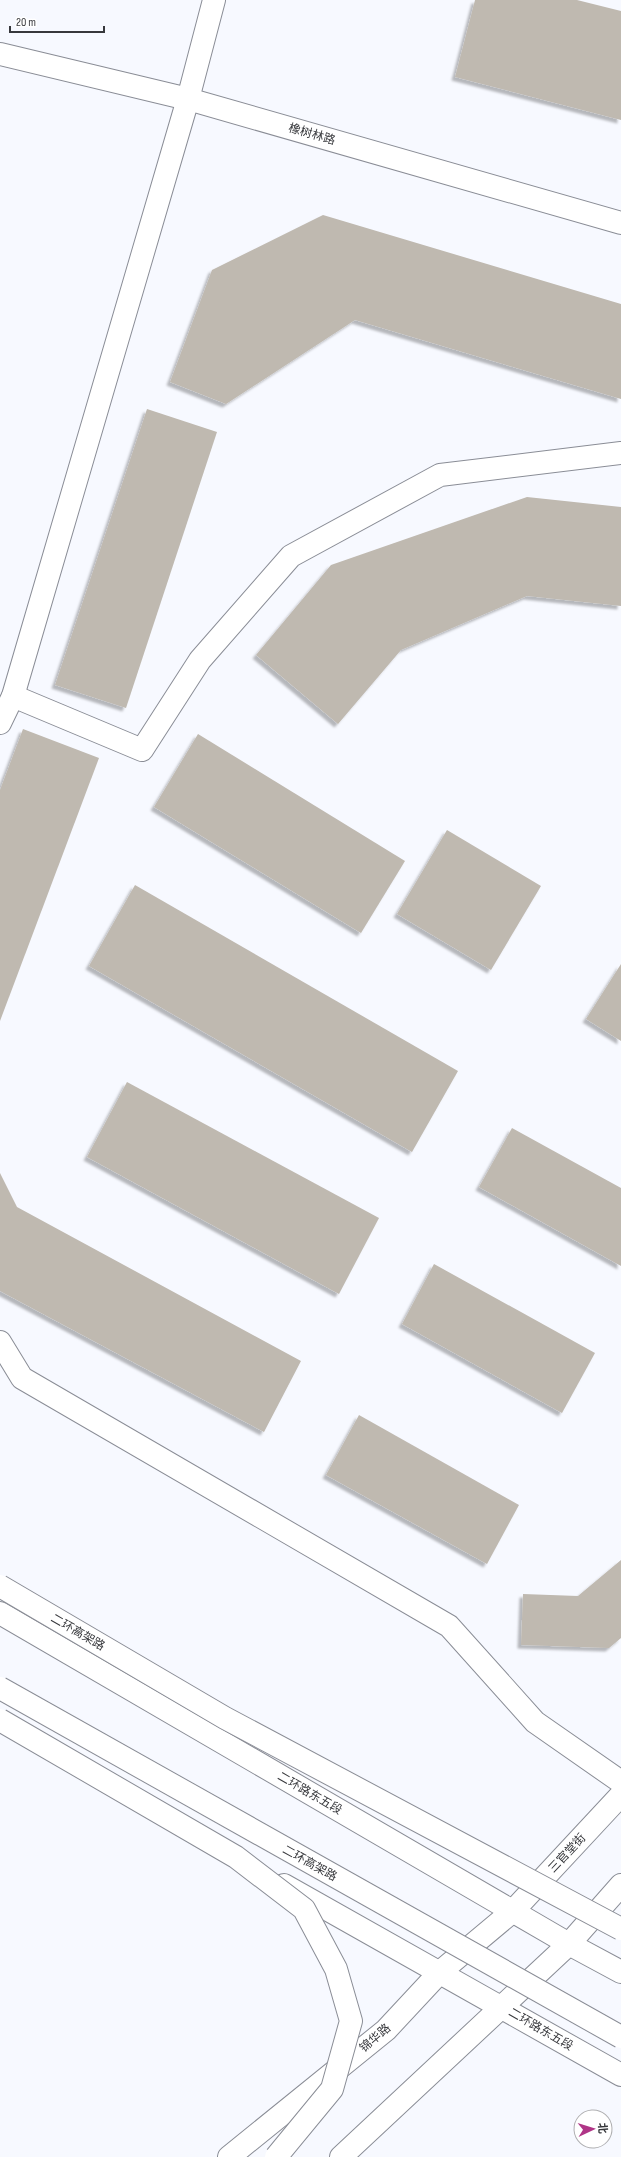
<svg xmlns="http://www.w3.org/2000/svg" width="621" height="2157" font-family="'Sofia Sans Condensed','Noto Sans SC',sans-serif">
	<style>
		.building { fill: #bfb9b0; filter: url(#shadow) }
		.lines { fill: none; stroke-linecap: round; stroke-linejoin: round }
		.minor-casing { stroke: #8a8d96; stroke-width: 24 }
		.major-casing { stroke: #8a8d96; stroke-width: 24 }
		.minor { stroke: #fff; stroke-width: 22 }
		.major { stroke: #fff; stroke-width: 22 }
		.highway-bridge-casing { stroke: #8a8d96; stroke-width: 24; stroke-linecap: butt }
		.highway-bridge { stroke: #fff; stroke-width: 22 }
		.labels { text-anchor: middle; stroke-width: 3; stroke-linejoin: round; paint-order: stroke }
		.street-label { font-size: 12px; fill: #37383c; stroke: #fff }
	</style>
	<defs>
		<filter id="shadow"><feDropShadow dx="-3.5" dy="3.5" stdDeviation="1" flood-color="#0004"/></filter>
	</defs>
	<rect width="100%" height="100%" fill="#f7f9ff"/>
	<g class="building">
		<path d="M475 0H577L621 11V120L455 77Z"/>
		<path d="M323 215 621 304V399L355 320 226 404 170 382 212 270Z"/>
		<path d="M147 409 217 432 126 708 55 685Z"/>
		<path d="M527 497 621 507V606L527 596 401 650 338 724 256 655 331 565Z"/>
		<path d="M23 729 99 758 0 1021V790Z"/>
		<path d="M198 734 405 861 361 933 154 807Z"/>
		<path d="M447 830 541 886 491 970 397 914Z"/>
		<path d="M135 885 458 1071 412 1152 89 966Z"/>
		<path d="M621 964V1041L586 1019Z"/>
		<path d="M127 1082 379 1218 339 1294 87 1157Z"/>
		<path d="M512 1128 621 1188V1266L479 1187Z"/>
		<path d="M0 1173 17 1207 301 1361 264 1432 0 1291Z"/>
		<path d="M434 1264 595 1353 562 1413 402 1324Z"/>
		<path d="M359 1415 519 1505 487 1564 326 1475Z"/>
		<path d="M621 1560V1638L609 1648 521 1645 523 1594 578 1596Z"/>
	</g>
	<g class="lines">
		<g class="minor-casing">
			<g id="minor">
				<path d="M0 54 188 99 621 223"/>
				<path d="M13 696 142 750 200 660 291 556 440 475 621 453"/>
				<path d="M0 723 13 696 188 99 214 0"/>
				<path d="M0 1342 22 1378 449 1626 535 1722 621 1782"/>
			</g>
		</g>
		<g class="major-casing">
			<g id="major">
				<path d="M0 1613 569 1944 621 1972"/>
				<path d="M284 1885 621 2075"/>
				<path d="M229 2157 386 2030 440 1972 513 1911 621 1795"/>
				<path d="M341 2157 569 1944 621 1885"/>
			</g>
		</g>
		<use href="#minor" class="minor"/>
		<use href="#major" class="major"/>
		<g class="highway-bridge-casing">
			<g id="highway-bridge">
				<path d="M0 1586 225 1718 621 1929"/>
				<path d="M0 1688 621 2037"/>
				<path d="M0 1720 236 1857 304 1909 336 1969 351 2021 332 2089 276 2157"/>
			</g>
		</g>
		<use href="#highway-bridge" class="highway-bridge"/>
	</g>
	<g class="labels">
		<g class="street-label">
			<text transform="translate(312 134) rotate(16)" y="4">橡树林路</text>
			<text transform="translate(78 1632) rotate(30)" y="4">二环高架路</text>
			<text transform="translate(310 1793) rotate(30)" y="4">二环路东五段</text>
			<text transform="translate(567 1853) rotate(-47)" y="4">三官堂街</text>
			<text transform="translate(310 1863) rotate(29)" y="4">二环高架路</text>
			<text transform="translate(541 2029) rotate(30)" y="4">二环路东五段</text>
			<text transform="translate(375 2038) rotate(-41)" y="4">锦华路</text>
		</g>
	</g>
	<g transform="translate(593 2129) rotate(86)"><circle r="19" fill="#ffffff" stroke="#afafb1"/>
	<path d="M0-3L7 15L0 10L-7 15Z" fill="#b03587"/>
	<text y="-6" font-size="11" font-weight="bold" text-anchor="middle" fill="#37383c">北</text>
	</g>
	<path d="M10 26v6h94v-6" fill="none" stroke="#37383c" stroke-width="2"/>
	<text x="16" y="26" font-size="12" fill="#37383c" stroke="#ffffff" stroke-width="3" paint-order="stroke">20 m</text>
</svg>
